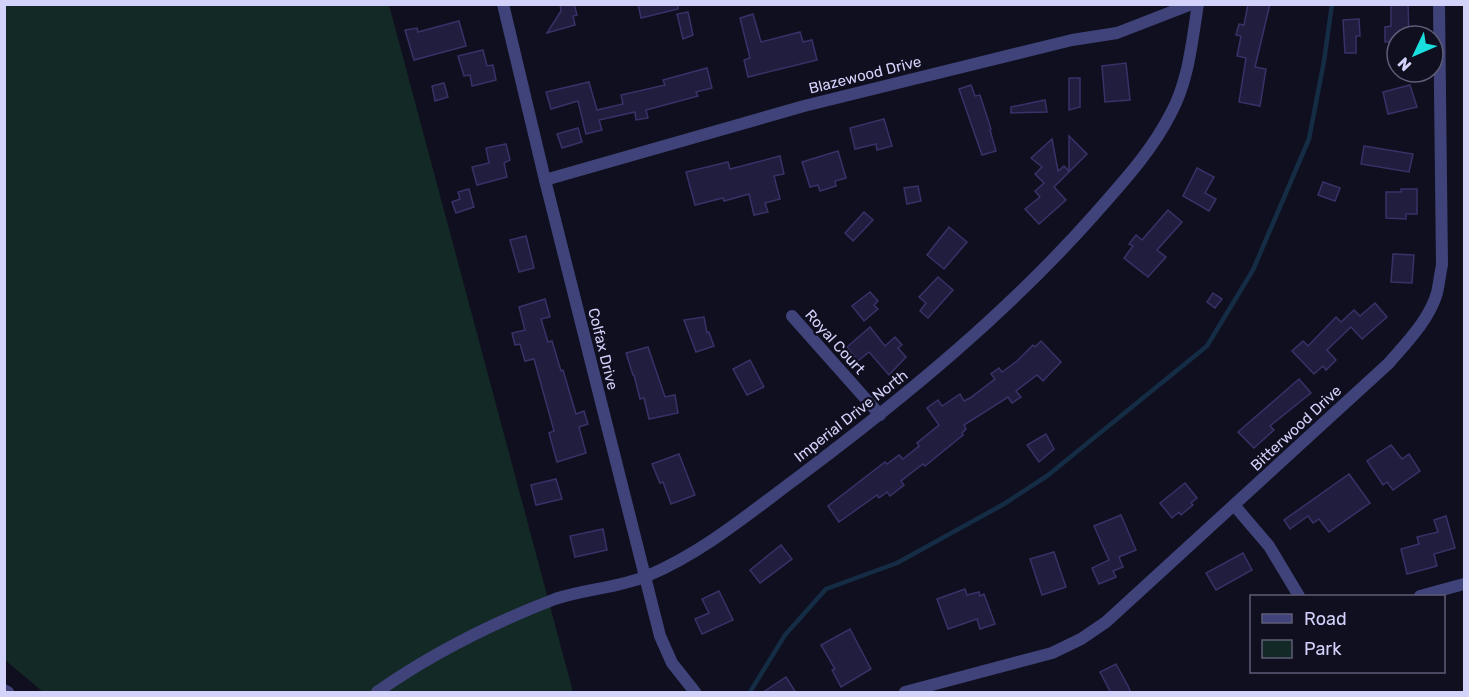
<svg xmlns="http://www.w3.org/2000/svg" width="1469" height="697" font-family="Rubik,sans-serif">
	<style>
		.green { fill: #132925 }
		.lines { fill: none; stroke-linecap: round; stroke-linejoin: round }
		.stream { stroke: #142c44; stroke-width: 4.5 }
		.building { fill: #201d3e; stroke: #373268; stroke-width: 1.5 }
		.minor { stroke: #3f4379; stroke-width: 12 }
		.tertiary { stroke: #3f4379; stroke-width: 12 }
		.labels { text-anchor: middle; stroke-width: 5; stroke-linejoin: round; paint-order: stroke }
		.street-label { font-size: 15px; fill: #d3d2fa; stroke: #100f1f }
	</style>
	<rect width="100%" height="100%" fill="#100f1f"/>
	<path class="green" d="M10 4 389 5 573 692H43L5 660V6Z"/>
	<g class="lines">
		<path class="stream" d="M750 692 785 635 826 589 897 563 1004 504 1047 476 1207 346 1253 270 1309 139 1324 61 1332 4"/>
	</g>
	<g class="building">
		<path d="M560 4H574L577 15 573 16 575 25 547 33 561 11Z"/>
		<path d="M638 4H678V9L641 18Z"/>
		<path d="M1248 4H1270L1255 67 1266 69 1260 106 1239 102 1246 58 1237 56 1241 36 1236 35 1239 24 1244 25Z"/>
		<path d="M1391 4H1408L1409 36H1397V41L1385 42V27L1391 26Z"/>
		<path d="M688 12 693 35 683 39 677 14Z"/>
		<path d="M753 14 761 42 800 32 803 42 812 40 817 60 748 77 744 60 750 58 740 18Z"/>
		<path d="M1359 19 1360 36H1356V53H1345L1343 20Z"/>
		<path d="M459 21 466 46 414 60 405 30 417 28 418 32Z"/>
		<path d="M483 50 487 66 493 65 496 80 472 86 470 75 464 76 458 56Z"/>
		<path d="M1126 63 1130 100 1105 102 1102 66Z"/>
		<path d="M707 68 712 88 696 92 698 96 646 110 648 118 636 120 635 112 599 120 602 130 586 134 578 101 551 109 546 92 589 82 597 110 623 104 621 95 665 85 663 80Z"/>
		<path d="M1069 78H1080V107L1069 110Z"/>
		<path d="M444 83 448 97 435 101 432 86Z"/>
		<path d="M971 85 975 96 980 95 991 129 990 130 996 151 982 155 959 89Z"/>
		<path d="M1410 85 1417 107 1388 114 1383 92Z"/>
		<path d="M1045 100 1047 112 1011 113V107Z"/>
		<path d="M884 119 892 146 877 150 876 144 855 149 850 128Z"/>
		<path d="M578 128 582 142 562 148 557 134Z"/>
		<path d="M1069 136 1087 154 1054 187 1066 200 1039 224 1025 209 1040 197 1035 191 1044 183 1035 174 1042 167 1031 158 1052 139 1058 171 1064 166 1069 171Z"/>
		<path d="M506 144 510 160 504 163 507 177 477 185 472 167 489 163 486 148Z"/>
		<path d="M1364 146 1413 154 1409 172 1361 164Z"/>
		<path d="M838 151 846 178 835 181 836 186 820 191 818 185 810 187 802 162Z"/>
		<path d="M780 156 784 174 774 176 780 199 765 203 768 212 754 215 749 194 724 201 723 198 695 205 686 172 728 162 730 169Z"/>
		<path d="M1197 168 1214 177 1205 193 1216 199 1209 211 1183 196Z"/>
		<path d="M1323 182 1340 188 1335 201 1318 195Z"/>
		<path d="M918 186 921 201 907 204 904 188Z"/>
		<path d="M469 189 474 207 456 213 452 202 460 199 458 192Z"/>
		<path d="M1401 189H1417V214H1406V219L1386 218V192H1401Z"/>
		<path d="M1168 210 1182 222 1157 250 1166 257 1148 277 1124 258 1133 246 1129 244 1136 235 1142 240Z"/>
		<path d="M864 212 873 220 853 241 845 233Z"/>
		<path d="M949 227 967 242 944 269 927 255Z"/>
		<path d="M526 236 534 268 519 272 510 240Z"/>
		<path d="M1393 254 1414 255 1412 283 1391 282Z"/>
		<path d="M938 277 953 290 928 318 920 311 926 303 919 297Z"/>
		<path d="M870 292 878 301 874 305 878 309 864 321 852 306Z"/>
		<path d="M1213 293 1222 299 1215 308 1207 302Z"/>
		<path d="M545 299 550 317 541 319 548 342 552 341 561 371 563 370 576 414 584 411 588 424 579 427 586 453 557 462 549 433 554 431 534 359 525 361 520 344 515 345 512 333 525 330 519 307Z"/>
		<path d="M1375 303 1387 317 1362 339 1351 327 1327 350 1336 360 1326 370 1323 366 1314 374 1292 351 1303 341 1308 346 1336 317 1341 322 1354 310 1360 316Z"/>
		<path d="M704 317 707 333 709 332 714 346 696 352 684 320Z"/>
		<path d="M870 327 885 346 895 337 902 345 898 348 906 357 889 375 869 352 858 361 847 347Z"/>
		<path d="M1041 341 1061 362 1043 381 1037 375 1016 391 1021 397 1012 403 1008 397 964 425 966 429 962 433 963 435 925 466 923 464 901 481 904 485 890 496 887 492 879 498 877 495 839 522 828 506 885 462 887 464 899 455 903 459 919 446 917 443 939 425 927 408 938 400 942 406 960 394 964 401 970 398 995 379 991 374 999 368 1002 372 1017 361 1033 345 1035 347Z"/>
		<path d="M648 347 665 397 675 395 678 413 649 419 644 398 640 399 634 375H633L626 353Z"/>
		<path d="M750 360 764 387 747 395 733 369Z"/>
		<path d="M1299 379 1311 393 1270 426 1274 430 1254 448 1238 432Z"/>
		<path d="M1046 434 1054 449 1039 462 1027 445Z"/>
		<path d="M1391 445 1402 459 1409 454 1420 471 1393 490 1387 482 1383 485 1367 461Z"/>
		<path d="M679 454 695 495 671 504 663 482 660 483 652 464Z"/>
		<path d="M1349 474 1370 503 1329 532 1319 519 1313 523 1308 516 1290 529 1284 520Z"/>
		<path d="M556 479 562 499 536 505 531 485Z"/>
		<path d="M1185 483 1197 498 1191 503 1193 505 1181 515 1179 512 1172 518 1160 503Z"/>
		<path d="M1121 515 1136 550 1119 557 1123 567 1113 571 1116 577 1099 584 1092 568 1109 560 1094 526Z"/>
		<path d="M1446 516 1455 548 1434 554 1437 566 1407 574 1401 549 1419 544 1417 537 1438 532 1434 520Z"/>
		<path d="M603 529 607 550 575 557 570 536Z"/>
		<path d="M781 545 792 559 760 583 750 570Z"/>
		<path d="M1054 552 1066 587 1042 595 1030 559Z"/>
		<path d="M1243 553 1252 570 1216 590 1206 573Z"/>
		<path d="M965 589 967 595 979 592 980 596 984 594 995 624 980 629 977 619 948 629 937 599Z"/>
		<path d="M719 591 733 620 702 634 695 619 709 613 702 599Z"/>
		<path d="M850 629 871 669 841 687 832 670 835 669 821 645Z"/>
		<path d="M1116 664 1128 686 1131 693H1111L1100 672Z"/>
		<path d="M786 677 796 693H762Z"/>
	</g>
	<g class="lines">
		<g class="minor">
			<path d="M503 4 545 180 660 636 672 663 695 692"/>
			<path d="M545 180 804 106 1072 40 1117 33 1192 4"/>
			<path d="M792 316 880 415"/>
			<path d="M1234 505 1269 546 1299 596"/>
			<path d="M1420 596 1464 584"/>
			<path d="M4 690 8 692"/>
			<path d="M905 692 1052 653 1081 639 1106 622 1389 363C1407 342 1429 320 1437 293 1439 284 1440 274 1442 265L1439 4"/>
		</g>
		<path class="tertiary" d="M377 692C434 652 490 624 555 599 585 589 618 588 647 576 704 552 752 511 801 475 906 396 1007 313 1094 215 1122 183 1152 151 1171 113 1189 80 1192 40 1198 4"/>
	</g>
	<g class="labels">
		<g class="street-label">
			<text transform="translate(865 75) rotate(-14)" y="5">Blazewood Drive</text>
			<text transform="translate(835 342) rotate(48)" y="5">Royal Court</text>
			<text transform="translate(603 349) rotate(76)" y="5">Colfax Drive</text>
			<text transform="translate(851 416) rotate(-38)" y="5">Imperial Drive North</text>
			<text transform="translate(1296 428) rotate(-43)" y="5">Bitterwood Drive</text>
		</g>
	</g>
	<rect width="1469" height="697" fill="none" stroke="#d3d2fa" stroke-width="12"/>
	<rect x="1250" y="595" width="195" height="78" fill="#100f1f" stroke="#5e5d77" stroke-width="1.5"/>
	<rect x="1262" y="614" width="30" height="9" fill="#3f4379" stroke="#5e5d77" stroke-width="1.5"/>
	<text x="1304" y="625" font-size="18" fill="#d3d2fa">Road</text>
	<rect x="1262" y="640" width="30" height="18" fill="#132925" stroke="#5e5d77" stroke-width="1.5"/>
	<text x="1304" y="655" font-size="18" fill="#d3d2fa">Park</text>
	<g transform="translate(1415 54) rotate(226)"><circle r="28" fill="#100f1f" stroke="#5e5d77" stroke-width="1.5"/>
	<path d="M0-4.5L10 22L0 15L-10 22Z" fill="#19e0de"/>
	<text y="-9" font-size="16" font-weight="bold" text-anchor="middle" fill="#d3d2fa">N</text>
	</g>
</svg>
